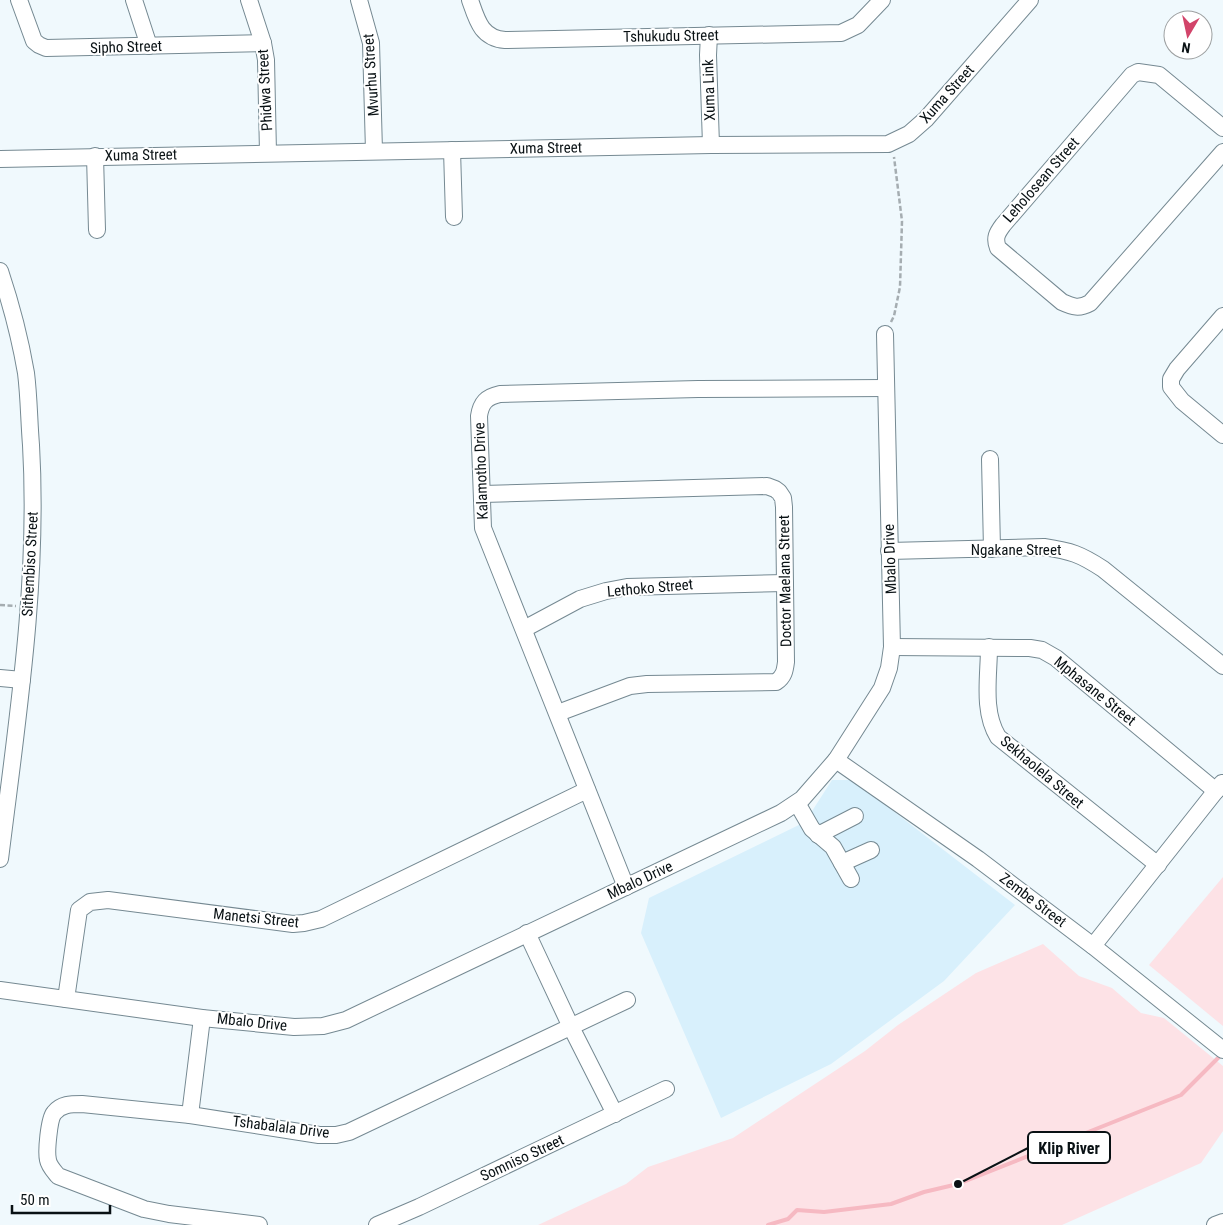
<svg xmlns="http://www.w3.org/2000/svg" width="1223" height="1225" font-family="'Roboto Condensed',sans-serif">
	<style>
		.built { fill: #d8f0fc }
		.green { fill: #fde2e6 }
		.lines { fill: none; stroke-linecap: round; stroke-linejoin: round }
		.stream { stroke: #f6b9c2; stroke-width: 4 }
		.minor-casing { stroke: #758992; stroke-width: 18 }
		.path { stroke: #a5adb1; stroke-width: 2.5; stroke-dasharray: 5 2.5; stroke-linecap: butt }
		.minor { stroke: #fff; stroke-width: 16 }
		.labels { text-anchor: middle; stroke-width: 4; stroke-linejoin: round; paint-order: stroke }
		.street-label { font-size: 15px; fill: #091114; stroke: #fff }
		.leader { fill: none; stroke: #091114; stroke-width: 2 }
		.callout-dot { fill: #091114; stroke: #fff; stroke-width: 2 }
		.callout { fill: #fff; stroke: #091114; stroke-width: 2 }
		.callout-label { font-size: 16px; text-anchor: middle; font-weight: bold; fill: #091114 }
	</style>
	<rect width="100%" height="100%" fill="#f0f9fd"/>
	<path class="built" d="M832 780H853L1015 905 944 981 831 1064 721 1118 641 933 649 898 805 822Z"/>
	<g class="green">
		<path d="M1223 877V1026L1149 965Z"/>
		<path d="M1043 944 1079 976 1112 988 1141 1013 1164 1018 1223 1066V1131L1201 1163 1062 1225H538L626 1184 648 1167 733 1138 865 1051 898 1025 976 973Z"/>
	</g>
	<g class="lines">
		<path class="stream" d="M768 1225 788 1219 797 1210 824 1212 891 1204 924 1192 958 1184 1181 1095 1221 1055"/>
		<g class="minor-casing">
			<g id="minor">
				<path d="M19 0 34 41 39 45 46 48 263 43"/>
				<path d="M134 0 149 46"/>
				<path d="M249 0 263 43 266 60 268 153"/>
				<path d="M359 0 371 43 374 151"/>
				<path d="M470 0C477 20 481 38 505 40L841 33 858 25 882 0"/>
				<path d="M709 35 708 55 711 145"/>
				<path d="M1223 128 1159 75 1138 72 1132 75 1003 225C997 233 994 238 998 248L1062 302C1073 307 1079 309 1090 303L1223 152"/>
				<path d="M452 150 454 217"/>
				<path d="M95 156 97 230"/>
				<path d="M0 159 711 145 888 144 909 134 926 119 1030 0"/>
				<path d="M0 271C11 304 20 338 26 373 29 397 29 421 31 445 39 583 17 721 0 859"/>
				<path d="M1223 316 1177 369 1171 379V387L1182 401 1223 435"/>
				<path d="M990 459 992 549"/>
				<path d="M483 494 767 486 775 489 779 492 783 498 784 507 786 662C785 670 784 677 776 682L647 684 630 686 558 713"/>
				<path d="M889 551 1044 547C1071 551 1080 554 1103 569L1223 666"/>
				<path d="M524 629 580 599 606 591 627 587 785 583"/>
				<path d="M892 647 1030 648 1042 650 1056 658 1216 791"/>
				<path d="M989 647C989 676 982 711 998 737L1158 865"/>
				<path d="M0 678 22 680"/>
				<path d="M836 760 978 859 1093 946 1223 1050"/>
				<path d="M797 803 812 829 833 847 851 879"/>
				<path d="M818 835 855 816"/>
				<path d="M842 863 871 850"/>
				<path d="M626 887 483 528 479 416C481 403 486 397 500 394L698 389 885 388"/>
				<path d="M527 933 571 1027 615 1114"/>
				<path d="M1093 946 1222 783"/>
				<path d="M0 990 202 1018 294 1027 323 1026 346 1020 781 813 802 799 836 760 882 688 889 668 892 647 885 334"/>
				<path d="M66 999 79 910 90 902 108 900 293 924 304 923 321 919 587 790"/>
				<path d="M190 1115 202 1018"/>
				<path d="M259 1225 169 1214 144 1209 58 1176C54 1171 49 1166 48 1160 46 1152 49 1119 54 1113 61 1104 71 1104 82 1104L190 1115 319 1135H336L349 1132 627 1000"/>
				<path d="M377 1225 419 1207 666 1089"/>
				<path d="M1215 1225 1223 1222"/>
			</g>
		</g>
		<g class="path">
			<path d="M891 322 894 316 900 287 902 221 894 157"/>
			<path d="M0 605 16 606"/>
		</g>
		<use href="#minor" class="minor"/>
	</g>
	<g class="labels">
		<g class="street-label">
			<text transform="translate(671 36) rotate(-1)" y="5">Tshukudu Street</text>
			<text transform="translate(126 47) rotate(-2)" y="5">Sipho Street</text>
			<text transform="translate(371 75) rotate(-94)" y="5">Mvurhu Street</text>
			<text transform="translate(265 90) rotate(-93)" y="5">Phidwa Street</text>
			<text transform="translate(709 90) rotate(-92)" y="5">Xuma Link</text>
			<text transform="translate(947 94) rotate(-48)" y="5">Xuma Street</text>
			<text transform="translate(546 148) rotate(-1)" y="5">Xuma Street</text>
			<text transform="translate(141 155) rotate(-1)" y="5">Xuma Street</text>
			<text transform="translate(1041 180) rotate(-49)" y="5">Leholosean Street</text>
			<text transform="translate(481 471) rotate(-92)" y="5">Kalamotho Drive</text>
			<text x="1016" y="555">Ngakane Street</text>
			<text transform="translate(890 559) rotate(-92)" y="5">Mbalo Drive</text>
			<text transform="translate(30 564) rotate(-87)" y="5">Sithembiso Street</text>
			<text transform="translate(785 581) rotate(-91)" y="5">Doctor Maelana Street</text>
			<text transform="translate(650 588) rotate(-5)" y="5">Lethoko Street</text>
			<text transform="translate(1095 691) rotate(39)" y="5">Mphasane Street</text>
			<text transform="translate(1042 772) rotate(40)" y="5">Sekhaolela Street</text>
			<text transform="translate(640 880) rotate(-25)" y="5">Mbalo Drive</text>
			<text transform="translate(1033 900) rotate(37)" y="5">Zembe Street</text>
			<text transform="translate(256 918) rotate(6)" y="5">Manetsi Street</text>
			<text transform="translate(252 1022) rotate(6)" y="5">Mbalo Drive</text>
			<text transform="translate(281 1127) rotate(7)" y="5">Tshabalala Drive</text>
			<text transform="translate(522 1158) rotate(-25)" y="5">Somniso Street</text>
		</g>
	</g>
	<path class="leader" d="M958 1184L1028 1148"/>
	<circle class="callout-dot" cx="958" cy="1184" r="5"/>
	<rect class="callout" x="1028" y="1132" width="82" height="31" rx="5"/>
	<g class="callout-label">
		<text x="1069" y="1154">Klip River</text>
	</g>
	<g transform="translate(1188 35) rotate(189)"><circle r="24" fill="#ffffff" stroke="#9da0a1"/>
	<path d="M0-4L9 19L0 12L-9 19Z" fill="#d2446a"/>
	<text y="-8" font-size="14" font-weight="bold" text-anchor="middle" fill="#091114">N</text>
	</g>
	<path d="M12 1205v8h98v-8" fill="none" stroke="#091114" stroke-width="2.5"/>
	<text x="20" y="1205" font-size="15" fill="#091114" stroke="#ffffff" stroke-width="4" paint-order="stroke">50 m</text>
</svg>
